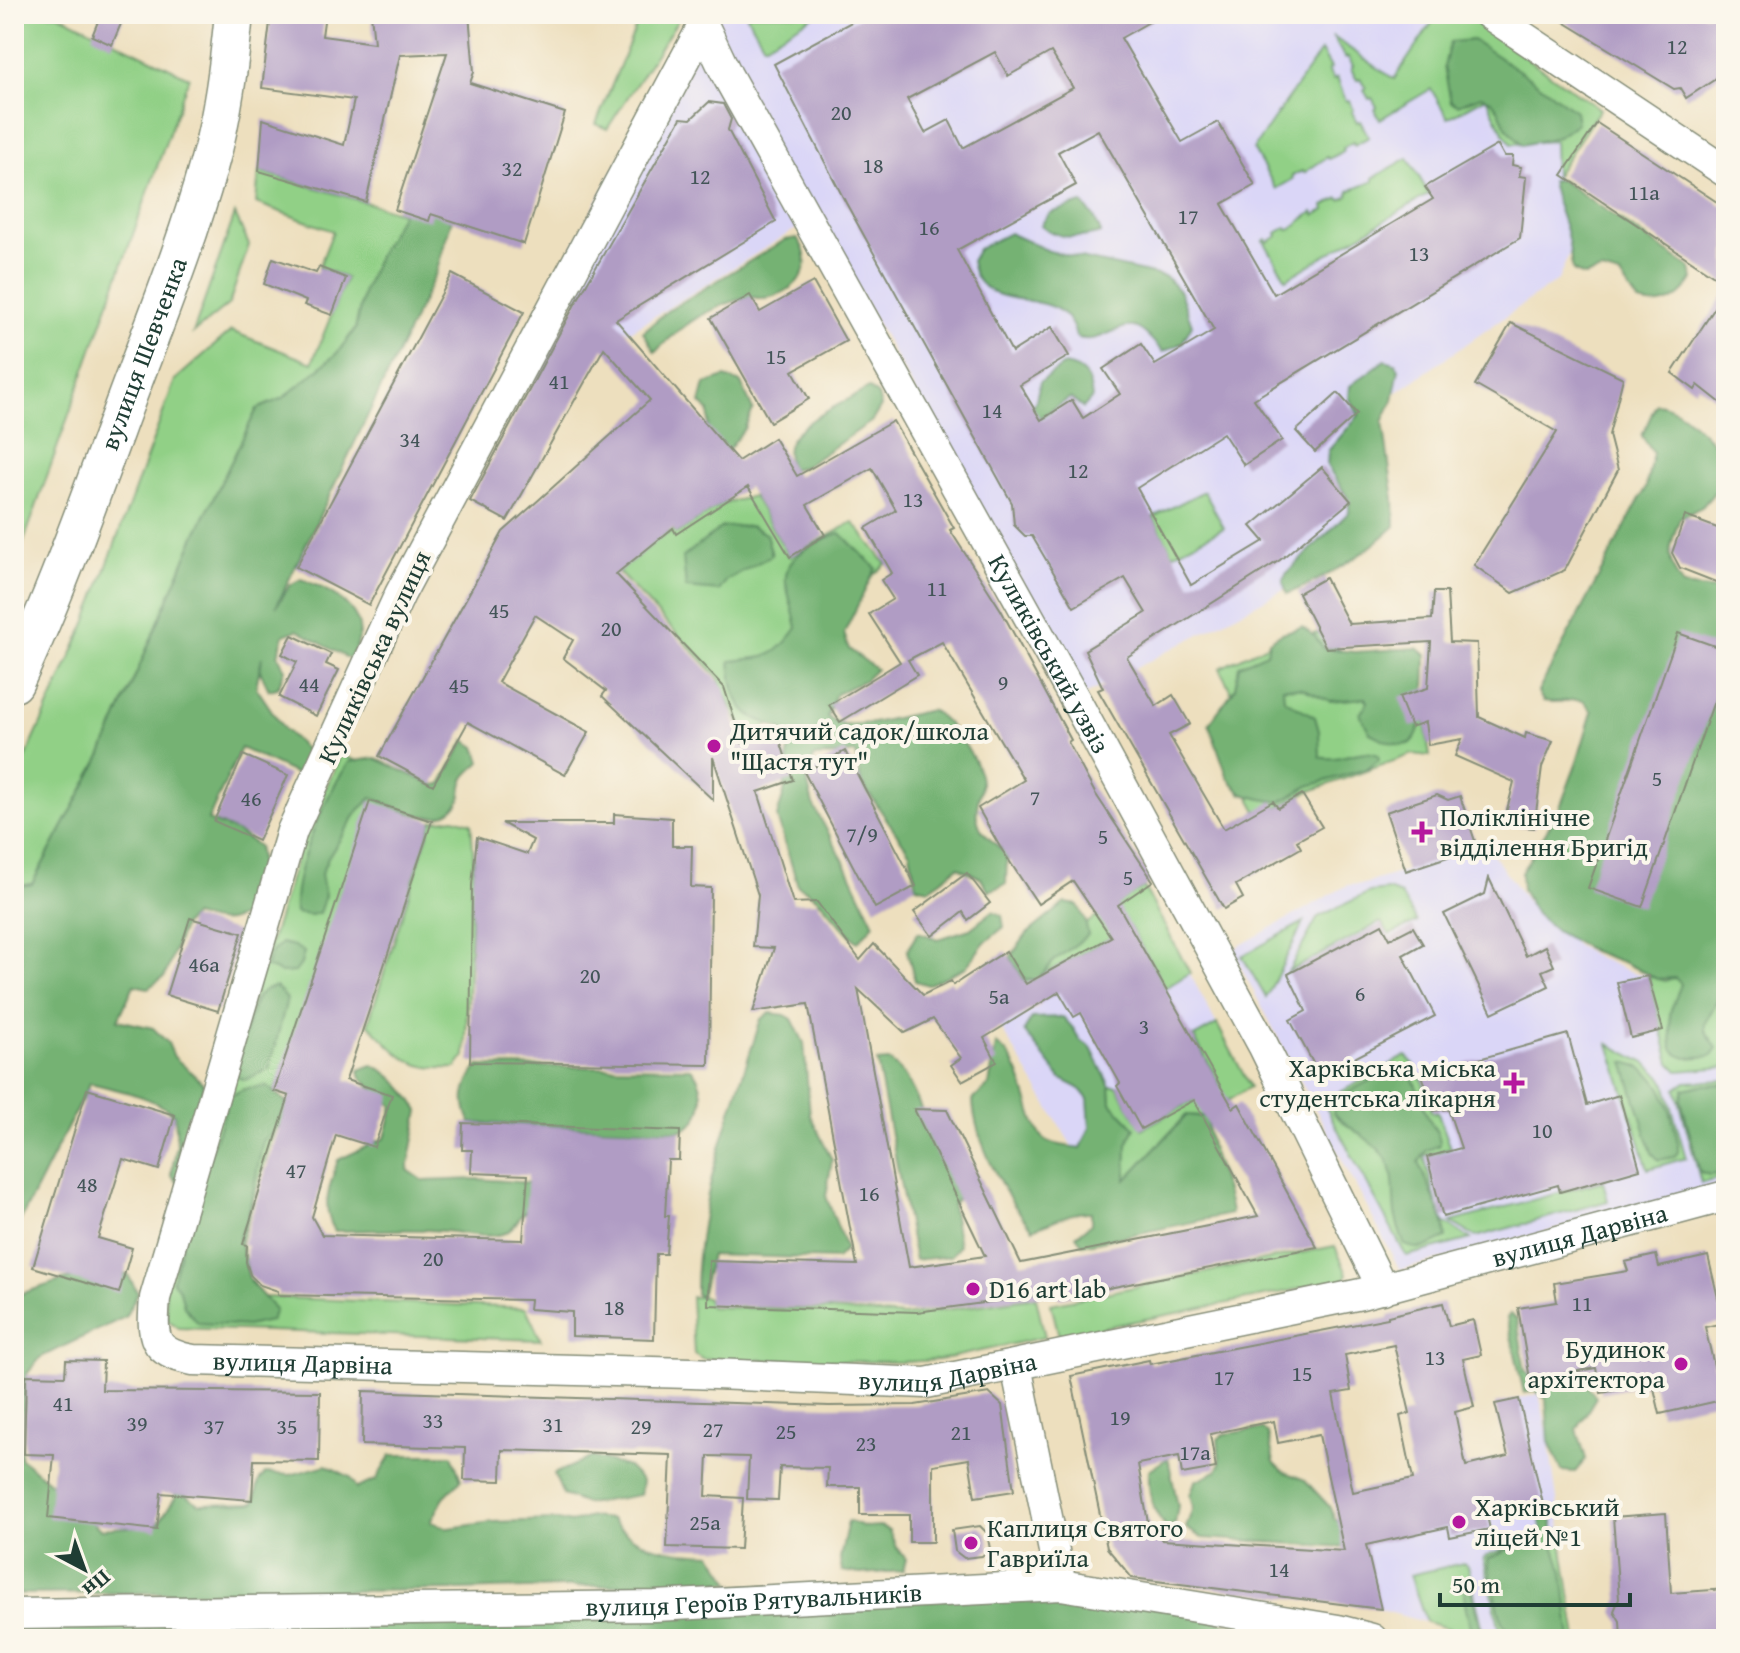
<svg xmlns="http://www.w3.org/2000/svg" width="1740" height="1653" font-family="'Gentium Book Plus',serif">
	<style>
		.built { fill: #dad6f7 }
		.green { fill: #91d086; stroke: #58865d; stroke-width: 2 }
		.forest { fill: #74b273; stroke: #4a7854; stroke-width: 2 }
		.building { fill: #b09cc4; fill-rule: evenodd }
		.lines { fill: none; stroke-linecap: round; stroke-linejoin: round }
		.minor-casing { stroke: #868e79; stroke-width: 33 }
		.major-casing { stroke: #868e79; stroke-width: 41 }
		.minor { stroke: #fff; stroke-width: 30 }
		.major { stroke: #fff; stroke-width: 38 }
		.poi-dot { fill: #b5179e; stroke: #fbf7ec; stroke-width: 3 }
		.labels { text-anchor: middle; stroke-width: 8; stroke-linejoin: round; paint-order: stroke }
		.number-label { font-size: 22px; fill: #435558 }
		.street-label { font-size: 26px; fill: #1f3d34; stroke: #fbf7ec }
		.poi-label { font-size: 26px; fill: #1f3d34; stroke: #fbf7ec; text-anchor: start }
	</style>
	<rect width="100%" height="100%" fill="#fbf7ec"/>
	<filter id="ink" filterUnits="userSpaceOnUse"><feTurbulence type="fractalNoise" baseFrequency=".0125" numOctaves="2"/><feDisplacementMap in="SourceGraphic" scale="16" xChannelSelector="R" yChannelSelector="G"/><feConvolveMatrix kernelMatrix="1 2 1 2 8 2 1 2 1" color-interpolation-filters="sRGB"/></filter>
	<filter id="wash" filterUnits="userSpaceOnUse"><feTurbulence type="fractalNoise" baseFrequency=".006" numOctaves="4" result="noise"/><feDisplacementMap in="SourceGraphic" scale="32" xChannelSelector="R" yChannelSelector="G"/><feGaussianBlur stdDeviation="1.8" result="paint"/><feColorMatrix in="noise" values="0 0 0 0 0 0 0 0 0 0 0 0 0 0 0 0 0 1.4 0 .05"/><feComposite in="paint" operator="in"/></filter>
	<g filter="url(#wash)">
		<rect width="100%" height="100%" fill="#eddfbe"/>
		<g class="built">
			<path d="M696 14H1446L1595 116 1555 176 1571 188 1578 233 1558 280 1363 416 1396 521 1322 569 1085 695 817 216 629 332 552 286Z"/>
			<path d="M1486 845 1536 914 1577 946 1597 957 1626 970 1665 981 1726 960V1185L1400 1270 1232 950 1348 885 1364 884Z"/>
			<path d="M1144 887 1250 1087 1093 1181 1001 1028 1041 1005 1016 968Z"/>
			<path d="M1539 1394 1547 1430 1577 1639H1485L1374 1608 1379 1602 1353 1492 1413 1479 1400 1416 1453 1403 1466 1466 1508 1456 1495 1404Z"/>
		</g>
		<g class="green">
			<path d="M14 14H58L189 77 14 569Z"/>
			<path d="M641 14H675L678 20 607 129 596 124Z"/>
			<path d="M746 14H817L764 45Z"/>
			<path d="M1438 14H1463L1600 109 1555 176 1554 141 1512 144 1504 134 1486 97 1448 118 1431 89 1380 119 1375 110 1377 107 1372 98 1369 99 1364 90 1366 88 1360 78 1357 80 1351 69 1353 66 1348 57 1345 58 1332 36 1394 79Z"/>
			<path d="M1321 51 1331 68 1328 70 1333 80 1337 78 1346 101 1349 100 1354 110 1352 112 1357 122 1360 121 1369 137 1354 145 1353 142 1343 148 1344 151 1329 159 1327 157 1304 173 1302 171 1292 176 1293 179 1276 189 1253 149Z"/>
			<path d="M1408 158 1429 194 1286 279 1264 241 1266 239 1268 242 1278 236 1277 233 1287 227 1289 230 1313 212 1315 215 1325 210 1324 206 1339 198 1341 200 1348 196 1349 191 1374 181 1373 178Z"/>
			<path d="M259 171 402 213 364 290 355 329 337 353 313 374 283 398 257 409 195 536 102 754 32 884 14 887V784L86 623 175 380 231 331 312 363 346 278 319 267 333 231 256 203Z"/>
			<path d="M235 214 249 245 229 304 193 333Z"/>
			<path d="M1204 491 1224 528 1173 554 1153 517Z"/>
			<path d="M753 496 790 557 853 522 886 564 825 617 860 679 745 737 718 677 618 572 658 539 674 530 677 533 722 504Z"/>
			<path d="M1318 633 1394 691 1425 722 1430 756 1413 754 1302 794 1278 808 1257 811 1211 725 1232 694 1220 668 1275 641Z"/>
			<path d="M341 755 422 785 274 1091 277 1122 240 1245 243 1270 263 1297 526 1308 541 1340 179 1328 168 1320 164 1284 303 838Z"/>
			<path d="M454 818 471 823 474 863 465 1056 456 1068C408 1071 400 1055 368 1024L432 821Z"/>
			<path d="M1144 887 1190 973 1165 988 1130 927 1048 972 1029 988 1016 968Z"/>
			<path d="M1388 890 1401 895 1417 922 1390 935 1381 922 1288 972 1318 917 1370 892Z"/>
			<path d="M1304 922 1266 998 1242 956Z"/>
			<path d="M1726 960V1067L1678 1071 1670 1063 1648 976 1665 981Z"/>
			<path d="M1217 1024 1250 1087 1203 1116 1186 1115 1125 1181 1127 1144 1135 1128 1111 1103 1110 1086H1117L1142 1129 1220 1085 1194 1037Z"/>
			<path d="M1609 1044 1647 1064 1659 1074 1665 1083 1686 1158 1648 1169Z"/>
			<path d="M1406 1056C1422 1069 1426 1094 1432 1112L1438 1113 1451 1148 1424 1156 1441 1220 1471 1239 1406 1256 1323 1102Z"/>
			<path d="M1726 1080V1177L1701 1183 1676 1089 1686 1082Z"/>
			<path d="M1603 1181 1608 1201 1476 1237 1451 1222Z"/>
			<path d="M1335 1246 1347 1274 1345 1280 1059 1336 1051 1304Z"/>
			<path d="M691 1297H706L710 1307 829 1310 904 1316 1036 1297 1045 1337 939 1360 900 1362 702 1359 694 1354Z"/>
			<path d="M1560 1529 1577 1639H1502L1484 1559 1489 1554Z"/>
			<path d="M1463 1563 1468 1566 1485 1639 1426 1622 1410 1575Z"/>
		</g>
		<g class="forest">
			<path d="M1473 40 1535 81 1575 111 1577 123 1558 137 1522 145 1506 127 1499 111 1491 100 1481 96 1458 105 1451 102 1444 67 1450 42Z"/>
			<path d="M1551 180H1561L1691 268 1693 279C1680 301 1662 309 1638 302L1620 276 1602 271 1584 276 1573 271C1570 258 1570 244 1566 231 1561 214 1554 199 1551 180Z"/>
			<path d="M1082 203 1094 217 1101 233C1081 239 1057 240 1041 225L1050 213Z"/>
			<path d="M407 204 452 219 436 273 276 607 290 585 301 579C336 592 380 617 349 659L297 630 284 635 278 655 285 669 278 688 269 690 260 671 262 657 256 687 284 729 306 750V761L298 775 241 748 208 820 236 831 258 846C263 870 261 913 232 920 219 924 205 919 193 916L184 924 165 976 148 988 134 985 118 1020 153 1028 168 1043 174 1057 204 1084 180 1185 171 1175 177 1145 175 1115C153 1096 118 1090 90 1083L14 1233V887L32 884 102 754 195 536 257 409 283 398 313 374 337 353 355 330 364 290 378 256Z"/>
			<path d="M1009 233 1049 251 1166 277 1180 292 1192 325 1182 343 1163 352C1156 345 1148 334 1139 329 1121 319 1100 347 1076 337 1064 284 1002 314 977 279 974 275 972 266 971 261L978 249Z"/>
			<path d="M797 238C819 266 796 294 764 298 757 299 751 296 745 298 732 301 716 308 704 314 686 323 670 338 655 352L643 332 667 311 785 240Z"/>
			<path d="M1385 360 1395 363 1399 369 1393 400 1383 422 1394 499 1395 526C1363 556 1328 577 1287 594L1283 581 1286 574 1349 512V499L1327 466 1328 451 1359 415 1349 398 1350 386Z"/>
			<path d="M1064 365C1085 368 1090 379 1092 398L1083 408 1070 398 1038 419 1031 410 1036 400 1040 382Z"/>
			<path d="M725 377 741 383 753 410 744 429 719 462 708 441 709 412 700 403 705 384Z"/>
			<path d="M869 388 878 396 881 406 872 421 804 467 791 469C787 460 785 447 792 438 803 421 850 399 869 388Z"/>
			<path d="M1656 404C1685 406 1705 438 1726 455V479L1702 507 1680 518C1669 549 1664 558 1683 586L1726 591V985L1705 1023V1030L1717 1048 1711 1056 1687 1058 1678 1055 1672 1049 1670 1013 1681 984 1675 978 1657 979 1625 963 1592 951 1557 932 1536 914 1522 890 1521 873 1559 810 1578 759 1592 712 1584 701C1569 697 1563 705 1543 701L1538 692 1646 487 1653 453 1642 436Z"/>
			<path d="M750 526 766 534 772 555 727 580 719 591 686 588 683 557 722 527Z"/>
			<path d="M840 533 876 568 844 633 849 649 876 669 865 680 836 694 827 717 843 725 873 723 931 710C950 721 982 762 981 785 980 801 972 810 980 827 985 837 998 846 1007 853L1006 884 989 891 981 878 958 867 929 889 916 886 910 853 861 782 856 753 814 757 807 780 813 805 847 867 874 924 858 942C835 924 825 898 798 886L777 817 784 793 790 736C779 727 768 724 755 718 734 707 732 683 730 661 767 656 773 661 797 628 794 613 789 598 786 583 782 556 819 540 840 533Z"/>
			<path d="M1302 627 1315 636 1323 648 1354 652 1418 648 1426 655C1426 672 1425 732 1412 742 1401 750 1380 738 1370 733L1360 714 1368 702 1366 698 1330 701 1302 688 1283 687 1284 699 1315 717 1319 731 1320 757C1341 763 1358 746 1378 755L1379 760 1369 768 1309 786 1280 802 1261 799 1242 794 1228 778 1209 724 1235 688 1239 665 1267 653 1269 641 1282 633Z"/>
			<path d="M465 740 476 747 481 762C476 767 467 773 464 780 460 787 463 797 458 804 436 832 397 806 372 798L359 810 328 858 321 874 325 896 319 913 311 915 295 913C292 870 324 798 349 762L375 758 433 785 441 784Z"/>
			<path d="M1065 903 1078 905 1085 920 1088 935 1054 961 1037 980H1024L1010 958 1027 934Z"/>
			<path d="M993 911 1002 916 1004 927 984 943 966 967 928 985 915 981 907 951 918 932 938 939 970 929Z"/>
			<path d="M281 943 294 946 304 952 301 964 295 972 281 973 266 967 271 953Z"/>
			<path d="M276 987 287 999 269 1069 245 1080 239 1078 236 1075C239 1059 250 1006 259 995 263 989 269 988 276 987Z"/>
			<path d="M770 1013 785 1015 792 1019 804 1043 810 1115 832 1160 826 1196 846 1249 836 1259 711 1255 701 1296 696 1294C696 1200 733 1107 761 1019Z"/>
			<path d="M1063 1017 1073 1028 1080 1040 1090 1046 1110 1086 1111 1103 1135 1128 1127 1144 1126 1180 1187 1115 1207 1117C1207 1152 1227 1180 1231 1214L1083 1245 1076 1236 1091 1224V1212C1070 1211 1053 1222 1033 1229 1006 1200 974 1139 973 1100L989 1085 996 1044C1031 1065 1025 1131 1049 1142 1058 1146 1071 1146 1081 1148L1090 1127 1088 1099 1079 1088 1061 1079 1024 1031 1032 1018Z"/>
			<path d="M889 1061C915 1079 921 1114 935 1142 943 1158 955 1174 965 1190L952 1205 959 1246 951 1256 915 1260 877 1062Z"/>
			<path d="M1624 1062C1664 1069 1670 1109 1678 1143V1152L1674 1157 1659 1160 1652 1153Z"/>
			<path d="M372 1065C392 1072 409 1094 419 1111L408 1170 424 1181 478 1179 650 1192 531 1207C517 1215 517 1228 505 1233 488 1240 461 1232 443 1231 407 1228 371 1231 335 1231 320 1207 330 1185 338 1160L385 1138 393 1106 361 1078 359 1070Z"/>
			<path d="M478 1066 691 1068C708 1087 706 1122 680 1131L471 1123C460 1102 464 1085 478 1066Z"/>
			<path d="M1408 1070C1417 1085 1421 1099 1427 1114 1432 1127 1440 1131 1440 1145L1427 1150 1419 1162 1444 1222 1446 1238C1430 1244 1421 1254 1404 1244 1400 1234 1397 1224 1395 1213 1393 1199 1395 1183 1391 1169 1382 1141 1350 1133 1333 1112L1337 1099C1360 1086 1381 1071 1408 1070Z"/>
			<path d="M1726 1084V1173L1709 1175 1700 1172 1681 1100 1684 1089 1701 1085Z"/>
			<path d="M267 1086 286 1102 304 1107 289 1122 280 1126 263 1141 247 1221 239 1237 250 1282 275 1309 271 1321 247 1326 198 1323 184 1306 180 1291 172 1280 200 1183 230 1096 244 1089Z"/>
			<path d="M108 1270 128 1275 138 1293 125 1317 41 1357 26 1375 20 1458 62 1492 100 1529 157 1525 175 1498V1489L200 1504 254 1503 259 1481 266 1473 290 1475 326 1465 350 1477 357 1488 376 1480 391 1455H452L461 1480 444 1497 431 1522 449 1528 492 1522 558 1520 571 1523 590 1517 611 1519C638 1551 674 1552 712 1554L731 1582 458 1590 14 1594V1296L63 1280Z"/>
			<path d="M1510 1314 1517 1319 1525 1371C1551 1392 1578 1365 1596 1397L1577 1429 1586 1459 1575 1472 1562 1471 1549 1442 1546 1399 1535 1390 1524 1393 1507 1318Z"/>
			<path d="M1262 1429 1268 1434 1274 1462 1283 1471 1305 1480 1329 1506 1335 1519 1347 1524 1345 1547 1202 1538 1186 1528 1193 1507 1190 1496 1195 1481 1217 1471 1220 1464 1218 1439 1224 1434Z"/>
			<path d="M592 1457 628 1467 642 1481 640 1495 586 1504 563 1495 554 1474Z"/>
			<path d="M1168 1458 1178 1506 1175 1524 1166 1527C1151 1509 1148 1493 1149 1470Z"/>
			<path d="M1543 1510 1553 1519V1542L1563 1572 1571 1639C1548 1639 1516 1646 1502 1622L1489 1568 1488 1559 1504 1551 1543 1539 1539 1514Z"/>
			<path d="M848 1521 866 1527 880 1526 889 1530 896 1547 906 1559 903 1571 860 1574 842 1571 840 1558Z"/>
			<path d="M1467 1587H1471L1473 1592 1482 1632 1480 1635 1471 1630C1467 1616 1464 1603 1464 1588Z"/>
			<path d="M1112 1593 1286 1639H14V1633L51 1614Z"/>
		</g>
		<g id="blocks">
			<g class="building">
				<path d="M101 14H112L123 19 112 45 92 36Z"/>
				<path d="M271 14H325L322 36 374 43 371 14H469L474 72 470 83 565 113 524 244 431 214 429 221 395 210 447 53 400 55 366 202 259 171 263 119 344 145 354 100 262 88Z"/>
				<path d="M866 14H1163L1121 38 1182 142 1218 122 1226 136 1255 185 1222 204 1274 294 1433 199 1425 187 1498 145 1504 156H1513L1512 165 1521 167 1519 176 1526 177 1520 238 1254 399 1282 440 1244 465 1223 433 1137 488 1191 585 1264 541 1251 526 1322 467 1351 501 1280 560 1127 657 1156 706 1173 695 1190 724 1169 735 1224 829 1273 801 1278 808 1302 794 1322 827 1297 841 1301 848 1236 885 1243 898 1224 909 1098 690 1103 688 1085 650 1146 613 1125 578 1074 607 1032 536H1025L1014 525 1012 503 846 203 774 64ZM995 52 1008 76 1051 52 1073 88 963 148 949 120 925 133 907 99ZM1098 130 1214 330 1155 365 1141 344 1103 369 1120 394 1083 418 1072 400 1041 420 1020 385 1069 356 1052 327 1012 352 957 250 1076 185 1058 152Z"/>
				<path d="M1551 14H1726V67L1714 80 1686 98 1680 88 1674 89Z"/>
				<path d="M709 102 723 104 731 119 728 130 776 222 616 320 738 461 774 438 797 476 893 421 954 528 950 530 1001 610 1071 740 1068 742 1095 793 1153 881 1118 905 1233 1108 1239 1104 1317 1247 1058 1298 1057 1293 917 1312 708 1305 709 1261 857 1265 808 1004 753 1012 774 948 753 947 758 895 713 757V800L602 696 606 691 563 658 573 640 535 615 498 682 589 732 565 775 468 722 433 785 379 756 503 532 650 400 604 348 507 521 470 501 574 306 681 118 691 119ZM872 468 896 510 866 528 892 573 881 580 893 599 869 614 900 662 829 705 840 722 917 675 908 660 942 642 1024 780 978 808 1000 847 1038 904 1073 881 1111 937 1026 984 1006 951 953 985 951 981 923 995 874 944 860 960 817 902 793 903 758 792 793 780 777 731 742 743 724 687 616 574 673 528 676 534 748 487 790 557 825 535 807 505ZM858 989 905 1033 933 1019 961 1058 951 1065 962 1081 997 1062 984 1038 1059 992 1074 1017 1081 1013 1120 1083 1117 1086 1141 1129 1194 1100 1258 1216 1021 1263 947 1110 914 1109 985 1256 909 1267Z"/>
				<path d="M1597 123 1726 208V284L1562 175Z"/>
				<path d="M273 258 316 273 319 267 346 278 332 315 304 305 306 301 264 284Z"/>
				<path d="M452 274 524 312 369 605 296 567Z"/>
				<path d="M813 282 846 341 793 371 809 399 770 422 711 318 750 295 760 312Z"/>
				<path d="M1726 291V407L1698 385 1695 390 1672 373Z"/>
				<path d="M1511 323 1623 378 1609 435 1618 470 1565 570 1513 593 1474 565 1557 432 1475 385Z"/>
				<path d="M1338 393 1357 414 1315 452 1296 431Z"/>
				<path d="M1685 516 1720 529 1726 546V586L1680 568 1672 553Z"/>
				<path d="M1325 578 1349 624 1432 619 1434 592H1447L1450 642 1477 643 1479 717 1525 738 1526 733 1553 741 1542 767 1534 828 1503 825 1514 782 1455 756 1462 739 1428 745 1425 722 1411 727 1399 697 1428 688 1431 642 1326 648 1298 593Z"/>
				<path d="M1678 633 1726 650V667L1642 907 1588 888Z"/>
				<path d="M292 635 331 654 326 664 339 670 316 716 279 697 297 662 282 654Z"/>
				<path d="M845 751 916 886 875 908 804 772Z"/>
				<path d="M243 755 288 775 258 841 214 821Z"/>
				<path d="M1437 795 1448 800 1460 796 1477 847 1406 871 1386 812Z"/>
				<path d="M370 801 432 821 346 1080 392 1095 374 1147 336 1135 312 1217 322 1235 523 1240 528 1175 471 1173 472 1150H462L463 1123 680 1131 679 1160H668L665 1216H669L666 1254H656L654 1339 572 1336V1312L529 1309 530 1300 278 1295V1291L260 1285 250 1275 246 1262 247 1245 243 1244 289 1096 274 1091Z"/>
				<path d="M614 814 672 818V846H692L691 887 711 888 709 1065 470 1062 472 885 477 837 527 854 533 840 502 823H614Z"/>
				<path d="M967 873 990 903 968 920 963 912 932 936 914 912Z"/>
				<path d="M1489 878 1526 956 1545 946 1554 966 1542 971 1549 986 1492 1013 1444 914 1485 894Z"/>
				<path d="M190 918 242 933 218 1011 166 995Z"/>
				<path d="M1382 924 1390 939 1413 927 1423 944 1403 955 1435 1016 1320 1076 1290 1020 1306 1011 1288 974Z"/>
				<path d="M1648 976 1663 1030 1631 1038 1617 982Z"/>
				<path d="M1568 1034 1587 1105 1619 1095 1640 1169 1560 1192 1558 1185 1443 1217 1427 1157 1461 1148 1448 1109 1434 1111 1422 1075Z"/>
				<path d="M87 1089 175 1115 159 1170 123 1159 98 1238 132 1248 119 1293 33 1267Z"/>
				<path d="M1656 1255 1659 1267 1708 1256 1724 1323 1705 1327 1722 1400 1660 1414 1653 1384 1601 1393 1596 1368 1530 1379 1518 1308 1557 1302 1554 1283 1628 1271 1625 1262Z"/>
				<path d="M1443 1303 1449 1326 1473 1320 1481 1355 1463 1359 1474 1407 1455 1412 1466 1466 1508 1456 1495 1404 1519 1399 1543 1504 1487 1516 1490 1529 1450 1537 1448 1527 1366 1545 1381 1609 1132 1578 1107 1548 1071 1376 1149 1360 1150 1364 1388 1318V1316ZM1394 1345 1410 1413 1400 1416 1413 1479 1353 1492 1333 1394 1351 1391 1345 1355ZM1274 1421 1278 1443 1319 1435 1344 1551 1162 1540 1148 1523 1138 1464 1179 1456 1182 1474 1216 1468 1210 1434Z"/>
				<path d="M66 1360 103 1361 102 1390 320 1392 319 1461 254 1460 252 1500 161 1493 157 1530 48 1518 54 1455 24 1454 26 1375 65 1376Z"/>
				<path d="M363 1391 829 1406 915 1405 989 1393 1002 1405 1014 1491 975 1497 969 1459 933 1465V1542H909V1515H860V1487H827L828 1468 780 1467 778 1500 747 1499 749 1457 708 1456 706 1496 743 1498 740 1549 667 1547 671 1455 502 1450 501 1481 464 1480 465 1448 362 1445Z"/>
				<path d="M1666 1513 1671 1593 1726 1589V1636L1621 1639 1620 1621 1614 1611 1619 1599 1613 1517Z"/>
				<path d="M980 1526 987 1533 990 1549 982 1556 964 1558 955 1551 952 1530Z"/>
			</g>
		</g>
	</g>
	<g filter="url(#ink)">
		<use href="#blocks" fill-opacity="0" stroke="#868e79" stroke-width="2"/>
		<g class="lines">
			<g class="minor-casing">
				<g id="minor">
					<path id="s1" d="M698 14 727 75 1077 703 1263 1045 1383 1289"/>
					<path d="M1489 14 1726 172"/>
					<path id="s2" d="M703 26 400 594 292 831 155 1298C152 1337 151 1352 193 1360L691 1373 926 1383 1361 1294 1726 1196"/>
					<path d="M1016 1366 1061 1585"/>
					<path id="s3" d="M14 1614 655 1606 1061 1585 1338 1630 1372 1639"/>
				</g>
			</g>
			<g class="major-casing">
				<g id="major">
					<path id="s4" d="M14 683C57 591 91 495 126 400 155 322 187 244 209 164 223 116 229 64 234 14"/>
				</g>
			</g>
			<use href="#minor" class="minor"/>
			<use href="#major" class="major"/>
		</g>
	</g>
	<g class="poi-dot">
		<circle cx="714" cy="746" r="8"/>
		<path d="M1418 820h8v8h8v8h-8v8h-8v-8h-8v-8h8z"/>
		<path d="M1510 1071h8v8h8v8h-8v8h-8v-8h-8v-8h8z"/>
		<circle cx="973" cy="1289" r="8"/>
		<circle cx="1681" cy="1364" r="8"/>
		<circle cx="1459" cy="1522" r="8"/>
		<circle cx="971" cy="1543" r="8"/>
	</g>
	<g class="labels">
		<g class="number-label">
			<text x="1677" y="54">12</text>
			<text x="841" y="120">20</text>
			<text x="873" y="173">18</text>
			<text x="512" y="176">32</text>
			<text x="700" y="184">12</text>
			<text x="1644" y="200">11а</text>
			<text x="1188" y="224">17</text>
			<text x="929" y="235">16</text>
			<text x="1419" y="261">13</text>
			<text x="776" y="364">15</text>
			<text x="559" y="389">41</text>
			<text x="992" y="418">14</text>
			<text x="410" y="447">34</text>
			<text x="1078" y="478">12</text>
			<text x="913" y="507">13</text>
			<text x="937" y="596">11</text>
			<text x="499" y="618">45</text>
			<text x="611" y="636">20</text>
			<text x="1003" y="690">9</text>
			<text x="309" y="692">44</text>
			<text x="459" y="693">45</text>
			<text x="1657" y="786">5</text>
			<text x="1035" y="805">7</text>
			<text x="251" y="806">46</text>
			<text x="862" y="842">7/9</text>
			<text x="1103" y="844">5</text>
			<text x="1128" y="885">5</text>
			<text x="204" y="972">46а</text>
			<text x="590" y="983">20</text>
			<text x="1360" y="1001">6</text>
			<text x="999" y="1004">5а</text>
			<text x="1144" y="1034">3</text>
			<text x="1542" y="1138">10</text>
			<text x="296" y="1178">47</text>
			<text x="87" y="1192">48</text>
			<text x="869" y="1201">16</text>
			<text x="433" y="1266">20</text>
			<text x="1582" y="1311">11</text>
			<text x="614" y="1315">18</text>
			<text x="1435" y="1365">13</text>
			<text x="1302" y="1381">15</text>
			<text x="1224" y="1385">17</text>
			<text x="63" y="1411">41</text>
			<text x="1120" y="1425">19</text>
			<text x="433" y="1428">33</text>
			<text x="137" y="1431">39</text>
			<text x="553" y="1432">31</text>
			<text x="214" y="1434">37</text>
			<text x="287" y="1434">35</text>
			<text x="641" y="1434">29</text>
			<text x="713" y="1437">27</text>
			<text x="786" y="1439">25</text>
			<text x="961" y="1440">21</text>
			<text x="866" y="1451">23</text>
			<text x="1195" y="1460">17а</text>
			<text x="705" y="1530">25а</text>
			<text x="1279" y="1577">14</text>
		</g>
		<g class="street-label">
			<text dy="9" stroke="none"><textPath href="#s4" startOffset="354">вулиця Шевченка</textPath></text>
			<text dy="9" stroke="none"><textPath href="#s1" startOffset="730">Куликівський узвіз</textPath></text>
			<text transform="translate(374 657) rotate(-65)" y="9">Куликівська вулиця</text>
			<text dy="9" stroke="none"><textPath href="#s2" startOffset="2880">вулиця Дарвіна</textPath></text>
			<text dy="9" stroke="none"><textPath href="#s2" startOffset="1586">вулиця Дарвіна</textPath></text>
			<text dy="9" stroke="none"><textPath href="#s2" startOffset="2232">вулиця Дарвіна</textPath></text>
			<text dy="9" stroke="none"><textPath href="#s3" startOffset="740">вулиця Героїв Рятувальників</textPath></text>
		</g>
		<g class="poi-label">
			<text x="730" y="740">Дитячий садок/школа<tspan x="730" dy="30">"Щастя тут"</tspan></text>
			<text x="1440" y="826">Поліклінічне<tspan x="1440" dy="30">відділення Бригід</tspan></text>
			<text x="1496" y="1077" text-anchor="end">Харківська міська<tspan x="1496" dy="30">студентська лікарня</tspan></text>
			<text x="989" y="1298">D16 art lab</text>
			<text x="1665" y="1358" text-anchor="end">Будинок<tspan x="1665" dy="30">архітектора</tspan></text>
			<text x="1475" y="1516">Харківський<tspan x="1475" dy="30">ліцей №1</tspan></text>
			<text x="987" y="1537">Каплиця Святого<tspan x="987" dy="30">Гавриїла</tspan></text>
		</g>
	</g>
	<rect width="1740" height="1653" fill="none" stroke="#fbf7ec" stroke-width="48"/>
	<g transform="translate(84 1569) rotate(139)" stroke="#fbf7ec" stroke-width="6" paint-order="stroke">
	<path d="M0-6L14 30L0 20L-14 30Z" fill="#1f3d34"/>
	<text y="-12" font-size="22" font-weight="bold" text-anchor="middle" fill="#1f3d34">Пн</text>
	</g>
	<path d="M1440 1593v12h190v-12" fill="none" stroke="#1f3d34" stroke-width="4"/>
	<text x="1452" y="1593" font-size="24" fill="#1f3d34" stroke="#fbf7ec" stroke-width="6" paint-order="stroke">50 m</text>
</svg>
